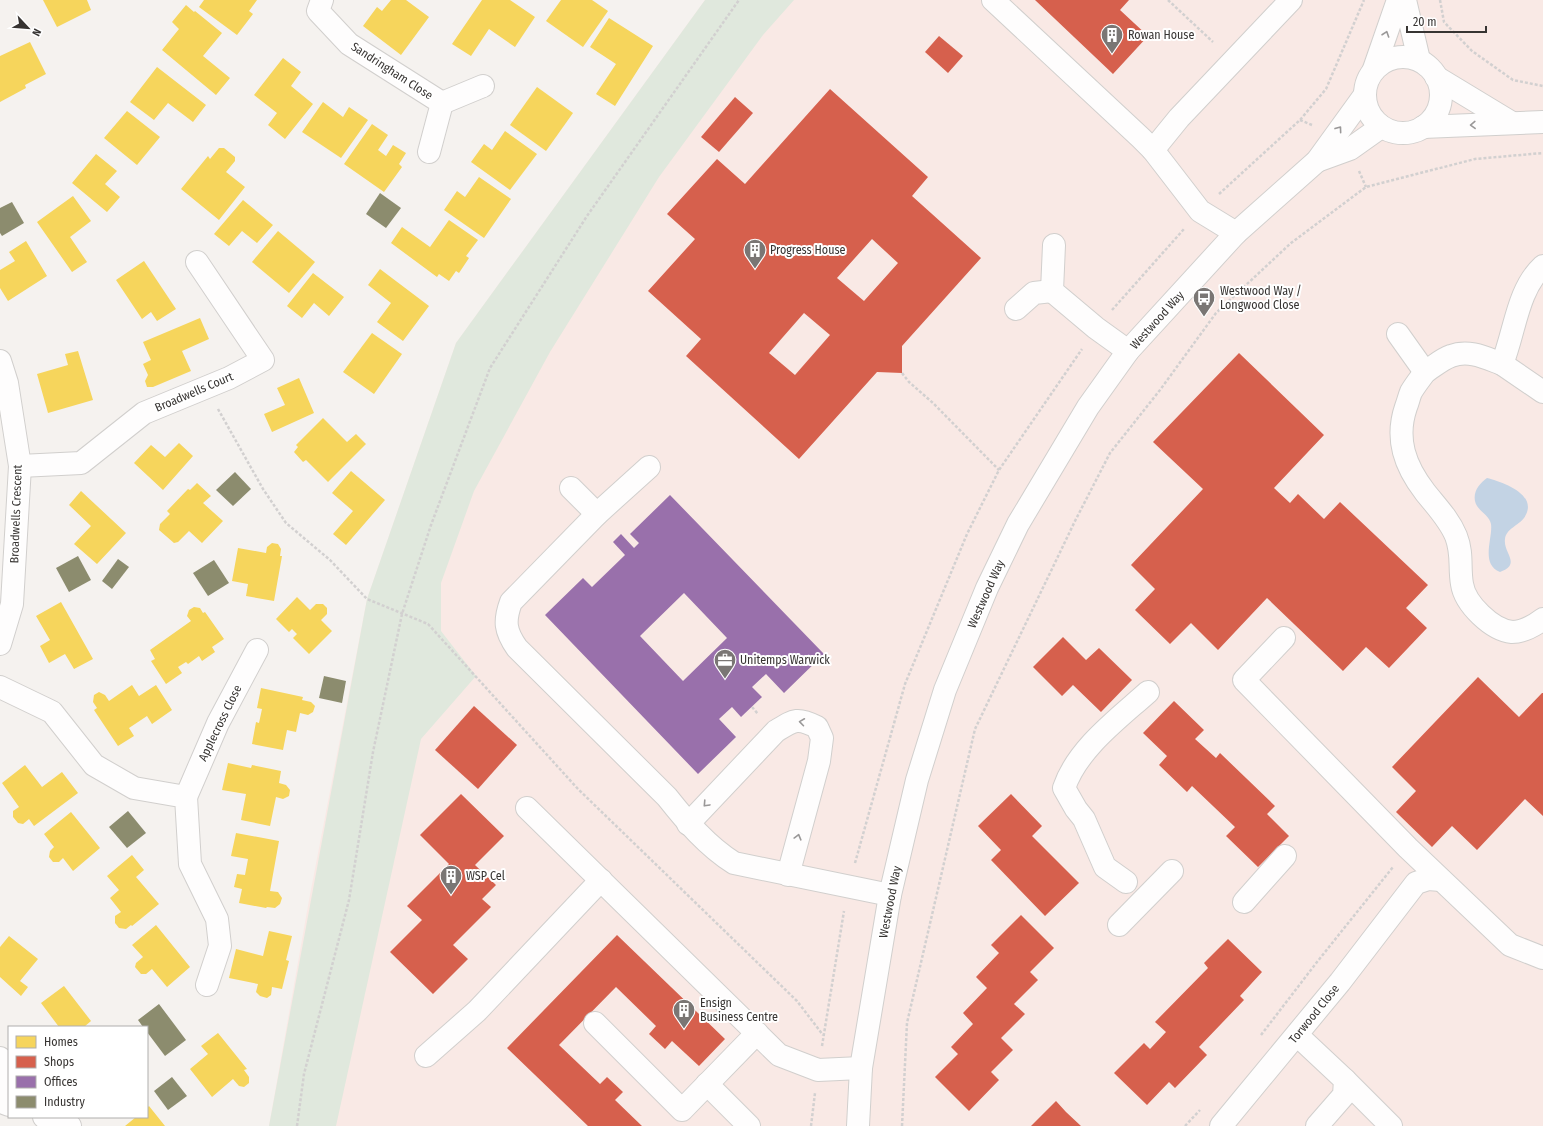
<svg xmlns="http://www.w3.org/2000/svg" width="1543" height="1126" font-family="'Fira Sans Condensed',sans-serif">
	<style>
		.commercial { fill: #f9e9e5 }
		.green { fill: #e0e8dd }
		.water { fill: #c3d3e4 }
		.homes { fill: #f6d55c }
		.shops { fill: #d6604d; fill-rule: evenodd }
		.offices { fill: #9970ab; fill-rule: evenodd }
		.industry { fill: #8c8c6e }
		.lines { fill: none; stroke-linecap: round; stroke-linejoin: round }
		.minor-casing { stroke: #d1cfcd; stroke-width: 24 }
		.path { stroke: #d2d0d0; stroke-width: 2.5; stroke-dasharray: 3 2; stroke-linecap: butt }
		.minor { stroke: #fefdfd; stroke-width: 22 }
		.oneway { stroke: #9a9898 }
		.labels { text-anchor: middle; stroke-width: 4; stroke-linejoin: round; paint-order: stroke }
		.poi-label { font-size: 12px; fill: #373432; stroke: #fff; text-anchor: start }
		.street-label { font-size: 12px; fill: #373432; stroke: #fff }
	</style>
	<rect width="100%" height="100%" fill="#f5f2ef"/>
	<path class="commercial" d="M705 0H1543V1126H269L309 900 367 599 456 343Z"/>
	<path class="green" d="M705 0H794L763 35 659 177 550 352 474 491 441 583V631L476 676 421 739 336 1126H269L367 599 456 343Z"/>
	<path class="water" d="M1487 478C1503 482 1540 495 1524 518 1519 525 1506 529 1505 539 1503 553 1522 564 1500 572 1480 564 1493 538 1491 524 1489 514 1477 511 1475 501 1473 491 1480 483 1487 478Z"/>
	<g class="homes">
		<path d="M43 0H87L91 10 57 27Z"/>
		<path d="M204 0H257L249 11 253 14 237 35 199 7Z"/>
		<path d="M391 0H406L429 17 401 55 363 26 377 7 382 11Z"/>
		<path d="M482 0H510L535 17 515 47 489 29 471 56 452 44Z"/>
		<path d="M561 0H592L608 11 583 47 546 21Z"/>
		<path d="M186 5 194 12 195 11 222 33 203 56 230 78 216 95 162 50 179 29 172 22Z"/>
		<path d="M609 18 653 46 615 106 596 94 616 64 590 47Z"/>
		<path d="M30 42 46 74 25 85 26 88 0 102V56Z"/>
		<path d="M283 58 301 72 291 86 313 104 285 139 268 125 277 113 254 95Z"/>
		<path d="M157 67 206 105 193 122 168 103 154 120 130 102Z"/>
		<path d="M537 87 573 113 546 151 510 125Z"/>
		<path d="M323 102 343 117 349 107 368 120 341 158 302 132Z"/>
		<path d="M127 111 160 137 137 165 104 138Z"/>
		<path d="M372 124 388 135 378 150 386 156 393 145 406 153 399 164 402 167 384 192 344 164Z"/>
		<path d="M505 131 537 154 510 190 471 162 484 144 492 150Z"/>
		<path d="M219 148H224L235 157V161L226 172 245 187 219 220 181 189 208 156 210 159Z"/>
		<path d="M96 154 117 171 105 184 120 197 107 212 72 183Z"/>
		<path d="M479 177 511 199 484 238 444 210 457 191 465 197Z"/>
		<path d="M73 196 91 221 70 237 87 262 72 272 37 222Z"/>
		<path d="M243 200 273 225 257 243 242 231 229 246 214 234Z"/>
		<path d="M449 220 478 240 466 256 469 258 459 273 456 271 449 281 439 274 437 277 391 243 402 227 430 247Z"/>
		<path d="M278 231 315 262 289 293 252 262Z"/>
		<path d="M26 241 47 276 8 301 0 288V270L15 261 9 252Z"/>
		<path d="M144 261 176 309 157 321 151 312 142 319 116 280Z"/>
		<path d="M380 269 429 306 403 341 377 322 391 303 368 285Z"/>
		<path d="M313 273 344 297 329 316 314 303 302 318 287 306Z"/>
		<path d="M200 318 209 339 182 351 191 371 153 387H147L145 381 148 375 143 364 151 360 143 342Z"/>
		<path d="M372 333 402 354 374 394 343 372Z"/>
		<path d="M78 351 93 400 48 413 37 374 68 365 65 354Z"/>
		<path d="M299 378 314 413 272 432 264 414 285 405 277 388Z"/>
		<path d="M323 418 347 442 356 434 366 444 328 482 306 460 303 462 294 452 298 447 296 445Z"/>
		<path d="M179 443 193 456 163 490 134 463 151 445 165 457Z"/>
		<path d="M351 471 385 500 346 545 333 534 353 511 332 493Z"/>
		<path d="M197 483 211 496 203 503 223 521 202 543 189 531 178 542 174 543 159 530 160 524 170 514 167 511 188 489 190 490Z"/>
		<path d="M81 491 126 533 97 564 74 544 91 526 69 505Z"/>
		<path d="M272 543 278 544 281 549 280 556H282L274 601 246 596 248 584 232 581 238 548 266 553 267 547Z"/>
		<path d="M297 597 310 610 316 604H323L327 608V614L321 620 332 631 309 654 293 638 297 634 292 629 289 632 276 619Z"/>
		<path d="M61 602 93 659 74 669 65 654 49 663 40 646 50 640 36 616Z"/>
		<path d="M194 607 200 608 203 613 205 612 224 639 212 647 215 652 202 661 199 656 188 664 186 662 178 667 182 673 166 684 151 661 155 659 150 650 191 621 187 616 189 610Z"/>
		<path d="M132 685 139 696 156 685 172 710 152 724 147 716 129 728 134 736 118 746 94 710 97 708 93 702 94 695 99 692 105 695 109 701Z"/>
		<path d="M261 688 303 697 302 700 311 702 315 706 313 712 308 715 300 713 296 732 287 730 283 750 252 744 256 722 259 723 262 709 257 708Z"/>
		<path d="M228 763 251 768 252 765 281 771 279 783 286 785 290 790 289 796 283 799 276 797 270 826 241 820 246 794 222 790Z"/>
		<path d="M25 765 42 787 62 772 78 793 34 826 29 819 23 824 18 823 13 817V811L19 807 2 783Z"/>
		<path d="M71 812 100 848 73 871 63 858 59 862H53L49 857 50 851 54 847 44 834Z"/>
		<path d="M236 833 279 841 270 891 278 892 282 898 280 904 275 908 267 907 266 908 239 903 242 889 234 887 237 874 245 875 248 859 231 856Z"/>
		<path d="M132 855 144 870 136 877 159 904 132 926 131 925 126 929 119 928 115 923V916L121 912 110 898 119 890 107 876Z"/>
		<path d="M156 925 190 967 167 987 152 969 146 974H141L135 967 136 963 143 957 132 945Z"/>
		<path d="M269 931 292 936 286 960 289 961 282 989 272 987 271 995 267 998 260 996 256 992 258 984 229 978 236 949 263 956Z"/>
		<path d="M9 936 38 959 20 981 28 987 21 996 0 977V947Z"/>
		<path d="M64 986 91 1021 84 1027H59L41 1003Z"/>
		<path d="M218 1033 247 1069 244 1070 249 1077V1083L244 1087 239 1086 233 1079 212 1097 190 1069 208 1054 201 1046Z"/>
		<path d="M149 1106 165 1126H125L136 1117H147V1108Z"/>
	</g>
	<g class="shops">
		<path d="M1035 0H1129L1120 10 1148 36 1113 74Z"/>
		<path d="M939 36 963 56 948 73 925 52Z"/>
		<path d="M830 89 928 177 912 196 981 258 902 346V373L877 372 799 459 686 356 701 339 648 291 695 239 667 214 717 159 745 184ZM872 239 898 263 864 301 837 278ZM804 313 830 335 795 375 769 353Z"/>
		<path d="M735 97 753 113 719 152 701 137Z"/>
		<path d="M1239 353 1324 435 1274 488 1290 503 1298 494 1324 519 1340 502 1428 585 1406 608 1427 628 1389 668 1366 647 1343 671 1267 598 1218 650 1191 623 1170 644 1135 610 1155 589 1131 565 1203 489 1153 442Z"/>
		<path d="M1063 637 1086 660 1099 648 1132 680 1101 712 1073 685 1062 696 1033 667Z"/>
		<path d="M1478 677 1519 717 1542 693H1543V816L1525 799 1477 850 1452 826 1432 847 1396 812 1416 791 1392 767Z"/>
		<path d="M1174 701 1204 730 1195 739 1216 758 1220 753 1275 806 1267 814 1289 836 1258 867 1226 836 1235 827 1192 786 1187 792 1159 765 1167 756 1143 733Z"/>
		<path d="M474 706 517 745 478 789 435 750Z"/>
		<path d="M461 794 504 836 475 865 496 885 482 899 491 907 453 945 468 959 433 994 390 952 422 920 407 906 449 864 420 835Z"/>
		<path d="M1011 794 1042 826 1032 836 1079 883 1045 916 991 860 1001 850 978 826Z"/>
		<path d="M1021 915 1054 948 1030 972 1038 980 1014 1004 1025 1014 1001 1038 1013 1050 991 1072 999 1080 969 1111 935 1077 958 1054 951 1047 973 1024 963 1013 987 988 976 977 999 953 991 945Z"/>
		<path d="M617 935 725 1039 699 1066 672 1041 665 1049 649 1034 656 1026 616 987 559 1045 600 1084 607 1077 623 1092 615 1100 642 1126H588L507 1048Z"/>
		<path d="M1228 939 1262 972 1240 996 1244 1000 1199 1047 1207 1055 1175 1088 1169 1082 1147 1105 1114 1073 1144 1043 1150 1049 1166 1032 1155 1022 1208 968 1204 963Z"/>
		<path d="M1056 1101 1066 1112 1081 1126H1031Z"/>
	</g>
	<path class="offices" d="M670 495 824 654 784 693 766 674 752 687 762 697 741 717 732 707 719 719 736 737 698 774 545 615 583 578 592 587 625 555 613 542 621 534 634 548 639 543 630 534ZM684 593 727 638 683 681 640 636Z"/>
	<g class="industry">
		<path d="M380 193 401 208 386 228 366 214Z"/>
		<path d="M12 202 24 223 2 236 0 233V208Z"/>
		<path d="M235 472 251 489 233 506 216 490Z"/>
		<path d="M78 556 91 580 69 592 56 568Z"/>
		<path d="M118 559 129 567 112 589 102 581Z"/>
		<path d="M214 560 229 583 208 596 193 573Z"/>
		<path d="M324 676 346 681 342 703 319 698Z"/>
		<path d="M128 811 146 833 127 848 109 827Z"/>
		<path d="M159 1004 186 1040 165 1056 147 1032V1027H143L138 1020Z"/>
		<path d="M172 1077 187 1096 168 1110 154 1091Z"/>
	</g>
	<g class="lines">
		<g class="minor-casing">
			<g id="minor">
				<path d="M322 0 318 11 349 44 442 103 429 152"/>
				<path d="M993 0 1141 138 1153 150 1200 211 1236 233"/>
				<path d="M1405 0 1419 60"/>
				<circle cx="1403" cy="95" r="38"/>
				<path d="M1374 69 1398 0"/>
				<path d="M1436 77 1512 123"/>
				<path d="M442 103 483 86"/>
				<path d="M1423 127 1543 122"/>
				<path d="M1153 150 1179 118 1291 0"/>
				<path d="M1317 161 1350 149 1381 127"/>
				<path d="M1054 245 1052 291 1096 328 1128 351"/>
				<path d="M1016 309 1034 293 1052 291"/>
				<path d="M1398 334 1425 372C1433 367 1442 359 1451 356 1469 349 1486 358 1502 364 1515 332 1517 290 1543 266"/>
				<path d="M0 361 7 383 20 466 12 604 0 644"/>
				<path d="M1502 364 1543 392"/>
				<path d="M1425 372C1420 379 1415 385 1411 392 1409 397 1408 402 1406 407 1395 439 1405 466 1425 492 1436 506 1449 519 1456 536 1463 554 1459 567 1462 584 1465 604 1492 630 1512 632 1523 632 1535 625 1543 619"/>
				<path d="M20 466 81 463 144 413 229 378 263 360 197 262"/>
				<path d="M649 467 597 514 511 602C504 621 505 631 517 648L667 797C686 821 707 846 734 863L890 895"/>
				<path d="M571 488 597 514"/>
				<path d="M1284 638 1244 680 1408 848 1510 945 1543 958"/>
				<path d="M0 687 52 712 94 765 134 788 186 797 190 864 217 919 220 946 207 985"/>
				<path d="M186 797 218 723 257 650"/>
				<path d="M527 808 779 1055 818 1070 861 1068"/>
				<path d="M688 824 776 731C794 720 797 717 817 727L822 738 819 761 788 875"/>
				<path d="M1126 882 1105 867 1084 819 1076 809 1064 788C1077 749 1118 719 1148 692"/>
				<path d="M1244 902 1285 856"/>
				<path d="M1119 925 1172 871"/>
				<path d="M595 1023 682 1110 757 1033"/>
				<path d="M1297 1035 1345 1080 1344 1095 1317 1126"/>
				<path d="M426 1056 477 1011 601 880"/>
				<path d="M0 1058 4 1067 1 1102 9 1105"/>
				<path d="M1345 1080 1391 1126"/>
				<path d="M707 1084 749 1126"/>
				<path d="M44 1117 70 1126"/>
				<path d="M858 1126 861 1068 890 895 917 780 945 690 987 588 1018 524 1088 407 1128 351 1236 233 1317 161 1364 96"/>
				<path d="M1221 1126 1340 982 1416 883 1428 879 1441 880"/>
			</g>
		</g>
		<g class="path">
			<path d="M1168 0 1213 42"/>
			<path d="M1440 0 1444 22 1472 51 1513 80 1543 86"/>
			<path d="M1300 120 1312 125"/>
			<path d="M1359 171 1366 187"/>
			<path d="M1219 194 1300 120 1326 89 1364 0"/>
			<path d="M1112 310 1184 229"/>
			<path d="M902 373 909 382 933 403 999 470"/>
			<path d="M218 409 263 489 286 523 330 560 367 599 428 624 578 789 797 1001 823 1035"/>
			<path d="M752 707 758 714"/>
			<path d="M855 863 905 684 967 534 999 470 1082 349"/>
			<path d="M1261 1035 1317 962 1393 867"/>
			<path d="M822 1046 844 911"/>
			<path d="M297 1126 304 1074 349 900 373 752 402 614 431 525 490 368 587 216 739 0"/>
			<path d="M811 1126 815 1093"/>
			<path d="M902 1126 907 1023 975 729 1075 521 1110 453 1160 390 1216 313 1291 243 1366 187 1475 159 1543 153"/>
			<path d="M1185 1126 1200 1110"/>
		</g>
		<use href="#minor" class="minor"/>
	</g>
	<defs><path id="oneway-chevron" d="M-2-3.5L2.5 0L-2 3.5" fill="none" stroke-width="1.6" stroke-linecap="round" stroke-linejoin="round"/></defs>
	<g class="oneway">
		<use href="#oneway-chevron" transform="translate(1386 34) rotate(-71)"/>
		<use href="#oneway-chevron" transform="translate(1473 125) rotate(178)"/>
		<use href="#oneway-chevron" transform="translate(1339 129) rotate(-54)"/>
		<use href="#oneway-chevron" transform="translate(802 722) rotate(-172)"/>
		<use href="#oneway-chevron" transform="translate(706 804) rotate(133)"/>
		<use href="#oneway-chevron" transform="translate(798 837) rotate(-75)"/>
	</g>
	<defs>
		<g id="building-pin" transform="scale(1.15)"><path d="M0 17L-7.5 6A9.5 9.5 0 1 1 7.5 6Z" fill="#7a7674" stroke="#fff"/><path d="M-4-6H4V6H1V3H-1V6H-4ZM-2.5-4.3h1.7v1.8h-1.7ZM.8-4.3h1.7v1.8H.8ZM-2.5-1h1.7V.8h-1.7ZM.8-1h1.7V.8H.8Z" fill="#fff"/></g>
		<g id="bus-pin" transform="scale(1.15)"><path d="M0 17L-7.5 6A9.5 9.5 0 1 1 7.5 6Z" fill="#7a7674" stroke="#fff"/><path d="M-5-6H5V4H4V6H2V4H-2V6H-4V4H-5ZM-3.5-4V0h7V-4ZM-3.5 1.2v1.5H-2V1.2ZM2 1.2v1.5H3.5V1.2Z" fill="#fff"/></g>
		<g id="office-pin" transform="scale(1.15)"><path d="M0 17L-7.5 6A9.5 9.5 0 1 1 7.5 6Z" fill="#7a7674" stroke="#fff"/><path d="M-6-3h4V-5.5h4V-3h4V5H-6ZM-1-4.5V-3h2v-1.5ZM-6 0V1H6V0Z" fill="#fff"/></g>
	</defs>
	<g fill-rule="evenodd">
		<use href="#building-pin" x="1112" y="35"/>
		<use href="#building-pin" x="755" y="250"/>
		<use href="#bus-pin" x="1204" y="298"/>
		<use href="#office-pin" x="725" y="660"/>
		<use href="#building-pin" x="451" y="876"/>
		<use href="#building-pin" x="684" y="1010"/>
	</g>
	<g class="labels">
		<g class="poi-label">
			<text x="1128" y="39">Rowan House</text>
			<text x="770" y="254">Progress House</text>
			<text x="1220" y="295">Westwood Way /<tspan x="1220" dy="14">Longwood Close</tspan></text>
			<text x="740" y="664">Unitemps Warwick</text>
			<text x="466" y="880">WSP Cel</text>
			<text x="700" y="1007">Ensign<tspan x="700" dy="14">Business Centre</tspan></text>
		</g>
		<g class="street-label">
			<text transform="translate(392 71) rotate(33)" y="4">Sandringham Close</text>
			<text transform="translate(1157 320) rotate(-48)" y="4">Westwood Way</text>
			<text transform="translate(194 392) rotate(-23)" y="4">Broadwells Court</text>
			<text transform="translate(16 514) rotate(-88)" y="4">Broadwells Crescent</text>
			<text transform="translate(986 594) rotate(-66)" y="4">Westwood Way</text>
			<text transform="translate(220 723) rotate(-64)" y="4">Applecross Close</text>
			<text transform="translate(890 902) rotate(-79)" y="4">Westwood Way</text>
			<text transform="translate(1314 1014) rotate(-51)" y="4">Torwood Close</text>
		</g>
	</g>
	<rect x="8" y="1026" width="140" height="92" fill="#ffffff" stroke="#afaead"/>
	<rect x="16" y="1036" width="20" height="12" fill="#f6d55c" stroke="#afaead"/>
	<text x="44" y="1046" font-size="12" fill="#373432">Homes</text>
	<rect x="16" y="1056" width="20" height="12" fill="#d6604d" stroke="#afaead"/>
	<text x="44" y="1066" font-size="12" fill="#373432">Shops</text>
	<rect x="16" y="1076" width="20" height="12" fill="#9970ab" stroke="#afaead"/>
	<text x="44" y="1086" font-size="12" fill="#373432">Offices</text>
	<rect x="16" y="1096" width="20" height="12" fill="#8c8c6e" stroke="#afaead"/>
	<text x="44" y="1106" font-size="12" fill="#373432">Industry</text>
	<g transform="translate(28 28) rotate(116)" stroke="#ffffff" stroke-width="3" paint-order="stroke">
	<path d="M0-3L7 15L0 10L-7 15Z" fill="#373432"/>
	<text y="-6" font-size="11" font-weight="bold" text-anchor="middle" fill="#373432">N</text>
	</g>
	<path d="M1407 26v6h79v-6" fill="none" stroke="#373432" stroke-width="2"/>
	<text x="1413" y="26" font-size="12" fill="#373432" stroke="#ffffff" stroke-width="3" paint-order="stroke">20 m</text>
</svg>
